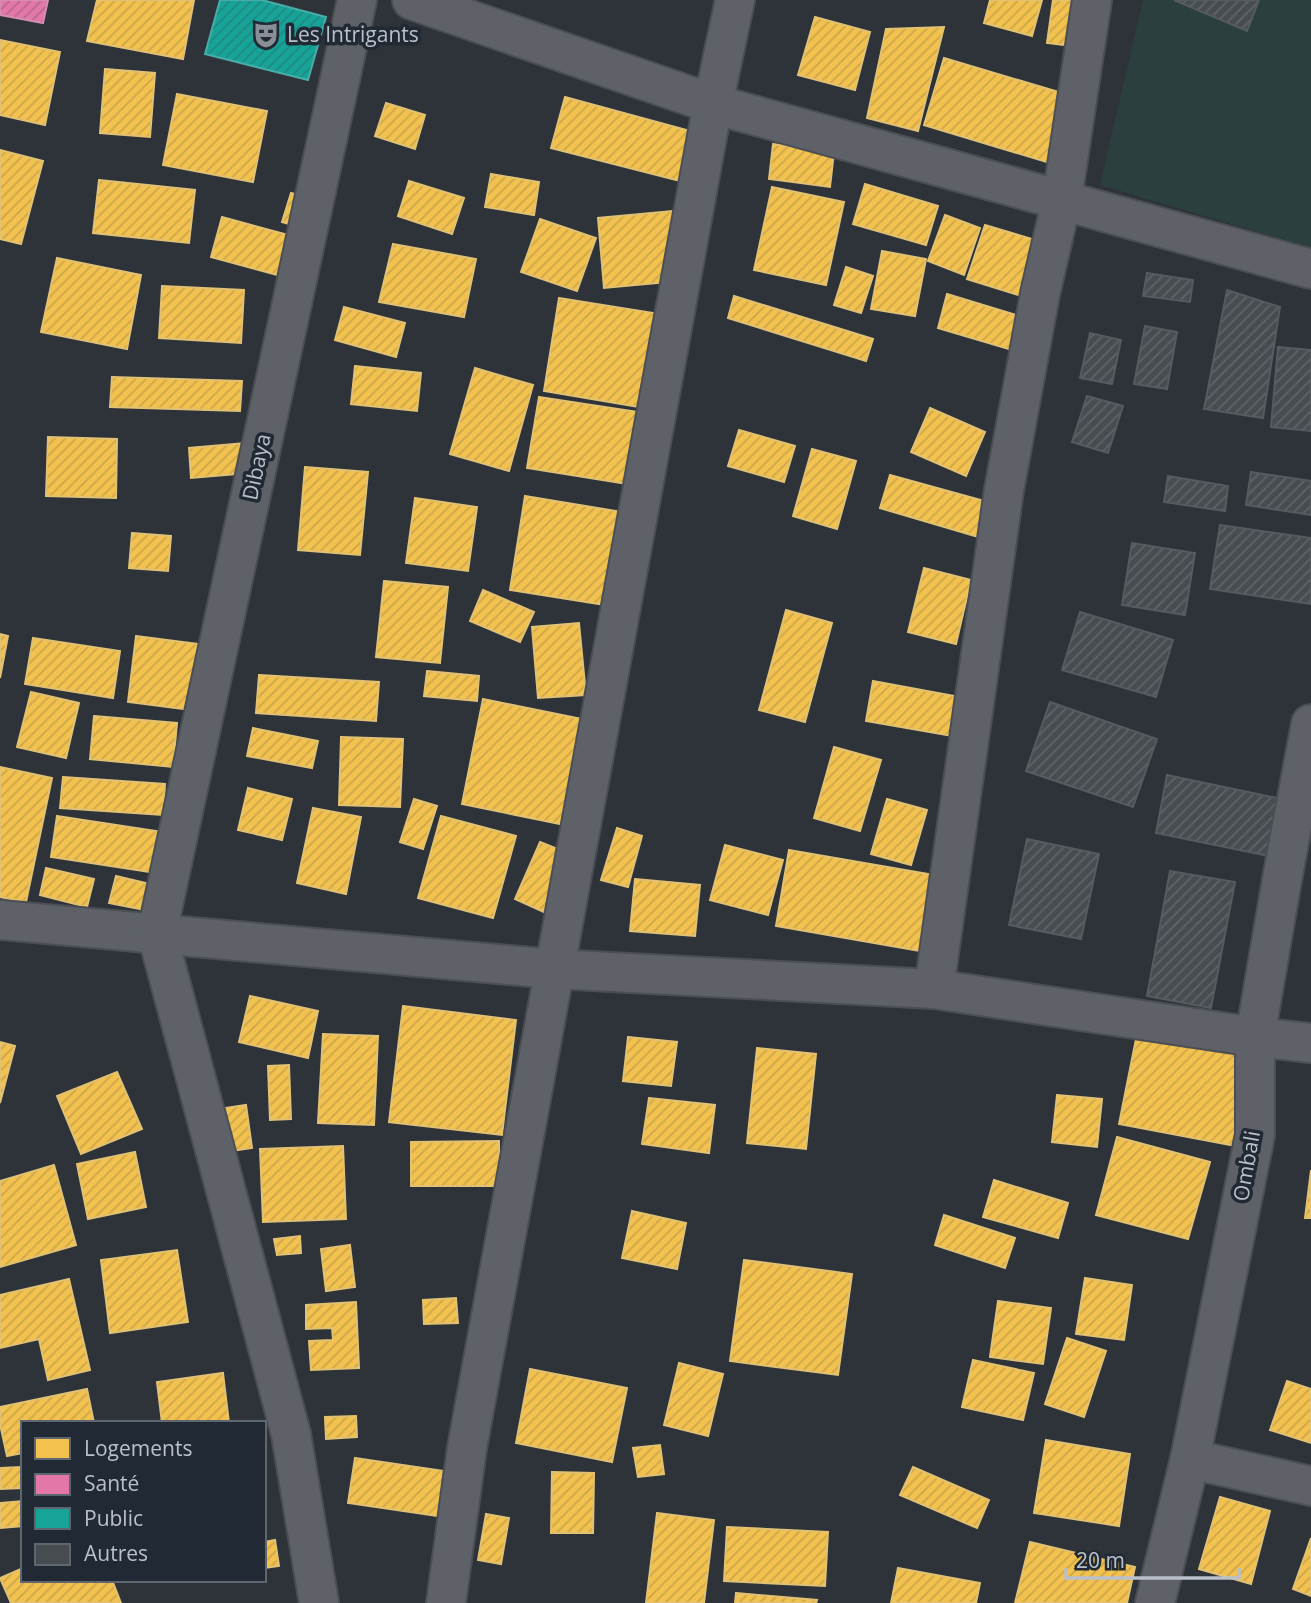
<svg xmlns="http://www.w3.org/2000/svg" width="1311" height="1603" font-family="'Open Sans',sans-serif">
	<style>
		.green { fill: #2b3f3f }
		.homes { fill: url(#homes-hatch); stroke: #e1c173; stroke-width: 2 }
		.health { fill: url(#health-hatch); stroke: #d68db2; stroke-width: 2 }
		.public { fill: url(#public-hatch); stroke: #48aca7; stroke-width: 2 }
		.building { fill: url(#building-hatch); stroke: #565a61; stroke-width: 2 }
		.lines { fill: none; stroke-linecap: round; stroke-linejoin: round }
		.minor-casing { stroke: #4b4f54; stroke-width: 42 }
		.minor { stroke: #5e6268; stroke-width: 38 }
		.labels { text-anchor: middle; stroke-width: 7; stroke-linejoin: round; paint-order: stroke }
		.poi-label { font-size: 21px; fill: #b9c0c9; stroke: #212a34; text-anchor: start }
		.street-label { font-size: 21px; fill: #b9c0c9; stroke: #212a34 }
	</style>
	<defs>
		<pattern id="homes-hatch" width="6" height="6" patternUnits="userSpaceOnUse" patternTransform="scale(1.75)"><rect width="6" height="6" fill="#f2c14e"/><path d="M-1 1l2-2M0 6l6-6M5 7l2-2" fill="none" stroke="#cda64a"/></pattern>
		<pattern id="health-hatch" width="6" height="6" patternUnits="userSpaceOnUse" patternTransform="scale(1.75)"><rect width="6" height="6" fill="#e377a8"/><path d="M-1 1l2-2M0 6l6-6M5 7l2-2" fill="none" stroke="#b8688d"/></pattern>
		<pattern id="public-hatch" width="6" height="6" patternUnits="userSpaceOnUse" patternTransform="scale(1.75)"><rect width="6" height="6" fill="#17a398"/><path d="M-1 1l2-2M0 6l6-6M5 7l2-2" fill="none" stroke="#1f8981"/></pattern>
		<pattern id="building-hatch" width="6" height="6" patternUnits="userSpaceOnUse" patternTransform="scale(1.75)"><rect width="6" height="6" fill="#474c51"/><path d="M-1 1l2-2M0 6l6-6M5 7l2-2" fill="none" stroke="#5f6469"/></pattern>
	</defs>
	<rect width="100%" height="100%" fill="#2d3339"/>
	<path class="green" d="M1143 0H1311V248L1100 185Z"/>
	<g class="homes">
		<path d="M97 0H194L183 59 87 41Z"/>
		<path d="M990 0H1042L1032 36 984 23Z"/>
		<path d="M1053 0H1084L1079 47 1047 43Z"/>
		<path d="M815 17 870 32 855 90 798 75Z"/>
		<path d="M944 27 918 131 867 118 886 29Z"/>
		<path d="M0 40 60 52 45 125 0 115Z"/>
		<path d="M944 58 1072 96 1060 166 924 125Z"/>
		<path d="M105 69 155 73 150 137 100 133Z"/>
		<path d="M177 94 267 111 253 182 163 165Z"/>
		<path d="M565 97 701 134 688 183 551 148Z"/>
		<path d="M386 103 425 115 415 149 375 136Z"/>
		<path d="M773 144 834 152 830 187 769 179Z"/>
		<path d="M0 150 43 161 21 244 0 239Z"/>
		<path d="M491 174 539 182 534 215 485 207Z"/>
		<path d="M99 180 195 190 189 243 93 233Z"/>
		<path d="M409 181 464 198 452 234 398 216Z"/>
		<path d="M865 184 938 206 926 245 853 224Z"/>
		<path d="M772 187 844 202 826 285 754 270Z"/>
		<path d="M291 193 311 198 303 228 282 222Z"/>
		<path d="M672 211 678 281 604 288 598 218Z"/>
		<path d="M945 215 980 228 964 275 928 261Z"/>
		<path d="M222 217 303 239 292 279 211 257Z"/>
		<path d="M540 219 596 238 577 291 521 272Z"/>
		<path d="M985 225 1045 243 1028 298 967 279Z"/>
		<path d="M393 244 476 259 464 317 379 302Z"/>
		<path d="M882 251 926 259 915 316 871 309Z"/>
		<path d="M57 258 141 275 127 349 41 332Z"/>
		<path d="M846 267 873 276 861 313 834 305Z"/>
		<path d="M162 286 244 290 241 343 159 338Z"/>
		<path d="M947 294 1029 319 1019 352 938 328Z"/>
		<path d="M734 296 873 339 866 361 728 318Z"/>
		<path d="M559 298 666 315 651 409 544 391Z"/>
		<path d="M344 307 405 323 396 357 335 340Z"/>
		<path d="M355 366 421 373 417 411 351 404Z"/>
		<path d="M475 368 533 385 509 471 450 454Z"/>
		<path d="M112 377 242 381 240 411 110 407Z"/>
		<path d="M539 397 645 413 634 485 527 468Z"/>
		<path d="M930 408 985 432 966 476 911 452Z"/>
		<path d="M739 430 795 446 784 482 728 466Z"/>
		<path d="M48 437 117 439 116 498 46 496Z"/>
		<path d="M245 443 248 473 191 478 189 448Z"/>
		<path d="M812 449 856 461 837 529 793 516Z"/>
		<path d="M305 467 368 472 360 555 298 550Z"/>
		<path d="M890 475 995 504 985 539 880 508Z"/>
		<path d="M525 496 634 514 618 607 510 590Z"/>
		<path d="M415 498 477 507 468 571 406 563Z"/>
		<path d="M132 533 171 536 168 571 129 568Z"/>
		<path d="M924 568 971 580 956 644 908 632Z"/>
		<path d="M384 581 448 587 440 663 376 657Z"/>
		<path d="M483 590 534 612 520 642 470 621Z"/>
		<path d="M786 610 832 623 805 722 759 710Z"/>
		<path d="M579 623 586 695 538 698 532 627Z"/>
		<path d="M0 634 8 636 0 678Z"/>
		<path d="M136 636 207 645 198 711 128 702Z"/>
		<path d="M33 638 120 651 113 698 25 684Z"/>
		<path d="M427 671 479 676 477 701 424 696Z"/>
		<path d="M259 675 379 682 376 721 256 713Z"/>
		<path d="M873 681 960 697 953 736 866 721Z"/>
		<path d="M31 692 79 703 66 758 17 747Z"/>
		<path d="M483 699 587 720 565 825 462 804Z"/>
		<path d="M94 716 177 723 173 767 90 759Z"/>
		<path d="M253 728 318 741 312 768 247 756Z"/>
		<path d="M341 737 403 739 400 807 339 805Z"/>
		<path d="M834 747 881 760 860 831 814 818Z"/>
		<path d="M0 767 52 778 26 902 0 897Z"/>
		<path d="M63 777 165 784 163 815 60 808Z"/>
		<path d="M248 788 292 799 282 840 238 830Z"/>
		<path d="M414 799 437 806 423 849 400 842Z"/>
		<path d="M887 799 927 810 911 865 871 854Z"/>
		<path d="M313 808 361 817 346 894 297 883Z"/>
		<path d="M57 816 163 832 157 873 51 857Z"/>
		<path d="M441 816 516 836 493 918 418 898Z"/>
		<path d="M617 828 642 836 628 887 601 880Z"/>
		<path d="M540 842 573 855 548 914 515 899Z"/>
		<path d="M725 845 783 860 768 915 710 900Z"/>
		<path d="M789 850 946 877 932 953 776 926Z"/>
		<path d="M46 868 94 879 87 907 40 895Z"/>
		<path d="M116 876 150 884 145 910 109 903Z"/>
		<path d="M635 879 700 885 695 936 630 931Z"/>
		<path d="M250 996 318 1011 308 1058 239 1042Z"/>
		<path d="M403 1006 516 1020 502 1135 389 1122Z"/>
		<path d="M323 1034 378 1036 374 1125 318 1123Z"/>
		<path d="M1137 1034 1253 1056 1236 1146 1119 1124Z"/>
		<path d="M628 1037 677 1042 671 1086 623 1081Z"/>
		<path d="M0 1042 15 1046 0 1103Z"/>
		<path d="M757 1048 816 1054 806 1149 747 1143Z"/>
		<path d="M289 1065 291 1119 270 1120 268 1066Z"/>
		<path d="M117 1072 142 1129 81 1154 57 1096Z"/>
		<path d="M1057 1095 1102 1099 1097 1147 1052 1142Z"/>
		<path d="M649 1098 715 1105 709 1153 642 1144Z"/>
		<path d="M246 1105 252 1148 231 1151 225 1108Z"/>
		<path d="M1117 1137 1210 1162 1188 1239 1096 1215Z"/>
		<path d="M499 1141V1186H411V1142Z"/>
		<path d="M343 1146 346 1219 263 1222 260 1149Z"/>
		<path d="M135 1152 146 1207 88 1219 77 1164Z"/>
		<path d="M54 1165 76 1245 0 1267V1181Z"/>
		<path d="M1311 1170V1218H1305Z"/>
		<path d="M994 1180 1068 1203 1058 1238 983 1217Z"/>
		<path d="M632 1211 686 1223 677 1269 622 1258Z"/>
		<path d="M944 1215 1015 1238 1005 1268 935 1245Z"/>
		<path d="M300 1236 301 1253 277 1255 274 1239Z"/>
		<path d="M350 1245 355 1287 326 1291 321 1249Z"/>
		<path d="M177 1250 188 1322 110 1333 101 1260Z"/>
		<path d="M744 1260 852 1274 838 1375 730 1361Z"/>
		<path d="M1085 1278 1132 1285 1124 1340 1076 1334Z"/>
		<path d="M69 1279 90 1370 48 1380 39 1339 0 1348V1295Z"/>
		<path d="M456 1298 458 1323 424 1324 423 1300Z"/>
		<path d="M998 1301 1051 1308 1043 1364 990 1357Z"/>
		<path d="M356 1302 359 1368 311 1370 309 1341 333 1340 332 1328 306 1329V1305Z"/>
		<path d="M1067 1338 1106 1351 1084 1417 1045 1404Z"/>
		<path d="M973 1360 1034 1373 1023 1420 962 1407Z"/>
		<path d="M679 1363 723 1374 708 1436 664 1425Z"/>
		<path d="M530 1369 627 1388 612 1462 516 1443Z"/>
		<path d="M223 1373 229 1423H162L157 1382Z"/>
		<path d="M1287 1381 1311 1389V1443L1270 1430Z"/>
		<path d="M87 1389 94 1423H23V1453L7 1456 0 1424V1407Z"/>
		<path d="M356 1416 357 1437 326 1439 325 1417Z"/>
		<path d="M1046 1440 1130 1454 1119 1526 1034 1513Z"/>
		<path d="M660 1445 664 1474 638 1477 633 1448Z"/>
		<path d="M355 1458 451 1472 445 1517 348 1503Z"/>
		<path d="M21 1467 22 1488 0 1489V1468Z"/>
		<path d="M913 1467 989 1500 977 1528 900 1495Z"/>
		<path d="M552 1472 594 1473 593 1533H551Z"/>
		<path d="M1220 1497 1270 1511 1251 1584 1199 1569Z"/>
		<path d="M23 1501V1526L0 1528V1503Z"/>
		<path d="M657 1513 714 1520 704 1603H646Z"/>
		<path d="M486 1514 509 1518 501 1564 478 1560Z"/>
		<path d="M727 1527 828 1532 825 1586 724 1581Z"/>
		<path d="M1311 1538V1596L1293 1589Z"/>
		<path d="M275 1540 279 1566 264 1568V1542Z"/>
		<path d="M1030 1542 1135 1567 1127 1603H1015Z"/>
		<path d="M23 1568V1580H112L121 1603H11L0 1578Z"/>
		<path d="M898 1568 980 1583 976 1603H891Z"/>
		<path d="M736 1593 817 1600 816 1603H735Z"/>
	</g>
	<path class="health" d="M0 0H48L43 23 0 15Z"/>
	<path class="public" d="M220 0H262L326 17 308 80 205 54Z"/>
	<g class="building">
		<path d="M1174 0H1259L1247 31Z"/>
		<path d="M1147 273 1193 280 1190 302 1143 296Z"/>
		<path d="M1227 290 1280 307 1263 418 1204 409Z"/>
		<path d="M1145 326 1177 332 1167 389 1134 384Z"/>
		<path d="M1090 333 1121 340 1112 384 1080 378Z"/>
		<path d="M1278 347 1311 350V431L1271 427Z"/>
		<path d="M1087 396 1123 406 1108 453 1072 442Z"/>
		<path d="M1251 472 1311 481V515L1246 505Z"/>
		<path d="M1168 476 1228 486 1225 511 1164 502Z"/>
		<path d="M1220 525 1311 538V604L1210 589Z"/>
		<path d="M1132 543 1195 553 1185 615 1122 605Z"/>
		<path d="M1080 612 1173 640 1156 697 1062 670Z"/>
		<path d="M1050 702 1157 739 1133 807 1026 771Z"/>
		<path d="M1167 775 1282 799 1269 856 1156 833Z"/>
		<path d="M1027 839 1099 854 1081 939 1009 925Z"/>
		<path d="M1170 871 1235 882 1211 1008 1147 996Z"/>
	</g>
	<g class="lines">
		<g class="minor-casing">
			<g id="minor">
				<path d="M412 0 713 104 1311 269"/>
				<path d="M0 920 554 969 934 989 1255 1037 1311 1043"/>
				<path d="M934 989 1004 490 1040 294 1062 199 1092 0"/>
				<path d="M1190 1459 1311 1486"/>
				<path d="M319 1603 291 1434 157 933 357 0"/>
				<path d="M446 1603 467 1448 713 104 735 0"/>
				<path d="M1155 1603 1190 1459 1255 1135V1037L1283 874 1311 724"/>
			</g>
		</g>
		<use href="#minor" class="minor"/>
	</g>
	<defs>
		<g id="theatre-bare" transform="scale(2.1)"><path d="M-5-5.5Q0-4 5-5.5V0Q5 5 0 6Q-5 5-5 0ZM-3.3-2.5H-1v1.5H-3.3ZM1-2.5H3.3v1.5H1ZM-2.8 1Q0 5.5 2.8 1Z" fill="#888f97" stroke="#212a34" stroke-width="2.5" paint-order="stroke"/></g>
	</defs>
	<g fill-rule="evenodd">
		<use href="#theatre-bare" x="266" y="35"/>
	</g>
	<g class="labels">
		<g class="poi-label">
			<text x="287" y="42">Les Intrigants</text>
		</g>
		<g class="street-label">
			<text transform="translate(257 467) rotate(-78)" y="7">Dibaya</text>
			<text transform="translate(1247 1166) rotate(-80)" y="7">Ombali</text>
		</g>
	</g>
	<rect x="21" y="1421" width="245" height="161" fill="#212a34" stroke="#5e6670" stroke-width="2"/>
	<rect x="35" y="1438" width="35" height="21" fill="#f2c14e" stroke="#5e6670" stroke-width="2"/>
	<text x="84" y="1456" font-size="21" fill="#b9c0c9">Logements</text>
	<rect x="35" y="1474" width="35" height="21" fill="#e377a8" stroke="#5e6670" stroke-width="2"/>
	<text x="84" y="1491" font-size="21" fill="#b9c0c9">Santé</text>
	<rect x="35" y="1508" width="35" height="21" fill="#17a398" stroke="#5e6670" stroke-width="2"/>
	<text x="84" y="1526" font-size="21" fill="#b9c0c9">Public</text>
	<rect x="35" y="1544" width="35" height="21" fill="#474c51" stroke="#5e6670" stroke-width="2"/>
	<text x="84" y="1561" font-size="21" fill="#b9c0c9">Autres</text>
	<path d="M1066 1568v10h173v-10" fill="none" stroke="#b9c0c9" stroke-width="3.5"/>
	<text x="1076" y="1568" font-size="21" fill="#b9c0c9" stroke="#212a34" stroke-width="5" paint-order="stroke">20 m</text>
</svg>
